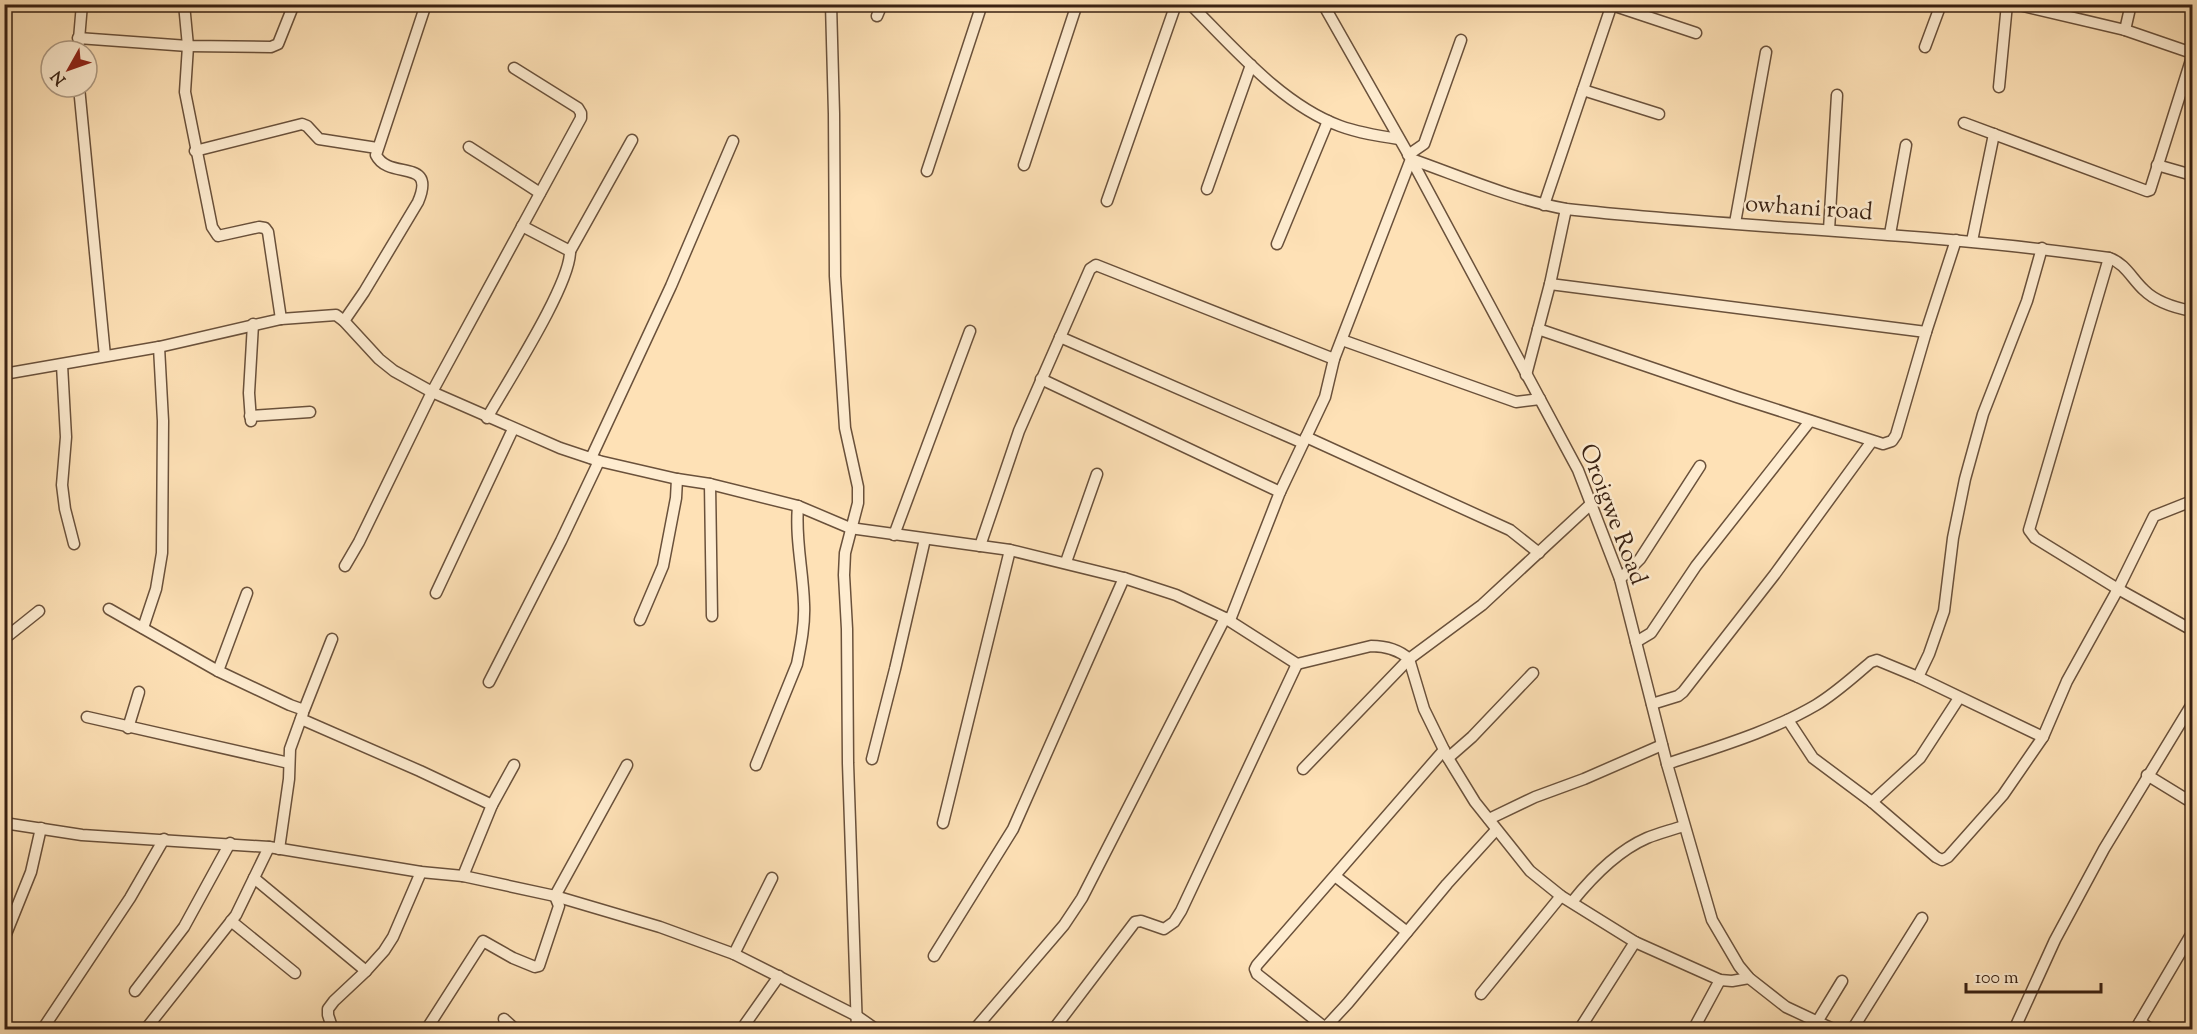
<svg xmlns="http://www.w3.org/2000/svg" width="2197" height="1034" font-family="'Sorts Mill Goudy',serif">
	<style>
		.lines { fill: none; stroke-linecap: round; stroke-linejoin: round }
		.minor-casing { stroke: #6a513b; stroke-width: 13 }
		.minor { stroke: #feecd0; stroke-width: 10 }
		.labels { text-anchor: middle; stroke-width: 5; stroke-linejoin: round; paint-order: stroke }
		.street-label { font-size: 24px; fill: #392112; stroke: #feecd0 }
	</style>
	<rect width="100%" height="100%" fill="#fee1b6"/>
	<filter id="stains"><feTurbulence type="fractalNoise" baseFrequency=".00333" numOctaves="4"/><feColorMatrix values="0 0 0 0 .2 0 0 0 0 .09 0 0 0 0 .02 0 0 0 .5 -.17"/></filter>
	<radialGradient id="worn" r=".72"><stop offset=".6" stop-color="#630" stop-opacity="0"/><stop offset="1" stop-color="#630" stop-opacity=".3"/></radialGradient>
	<g class="lines">
		<g class="minor-casing">
			<g id="minor">
				<path d="M184 4 188 46 185 92 212 227 218 236 259 227 265 228 268 232 281 319"/>
				<path d="M831 4 834 114 835 276 845 428 858 487V503L845 553 844 575 847 629 848 763 857 1030"/>
				<path d="M1190 4C1233 47 1282 105 1340 126 1359 133 1379 136 1399 139"/>
				<path d="M1323 4 1411 159 1578 470 1620 579 1667 764 1712 920 1739 966 1749 978 1786 1007 1835 1030"/>
				<path d="M2015 4 2125 30 2192 53"/>
				<path d="M1612 5 1696 33"/>
				<path d="M877 16 882 4"/>
				<path d="M2125 30 2131 4"/>
				<path d="M78 38 188 46 271 47 278 44 294 4"/>
				<path d="M1925 47 1941 4"/>
				<path d="M78 51 82 4"/>
				<path d="M79 87 105 356"/>
				<path d="M1999 87 2007 4"/>
				<path d="M1583 90 1659 114"/>
				<path d="M1964 123 2147 191 2150 190 2192 57"/>
				<path d="M469 147 540 193"/>
				<path d="M195 151 302 124 307 126 319 139 377 148"/>
				<path d="M1408 155 1424 144 1461 40"/>
				<path d="M1024 165 1077 4"/>
				<path d="M2157 165 2192 175"/>
				<path d="M927 171 982 4"/>
				<path d="M1207 189 1251 65"/>
				<path d="M1107 201 1176 4"/>
				<path d="M1544 205 1612 4"/>
				<path d="M1735 223 1766 52"/>
				<path d="M1829 230 1837 95"/>
				<path d="M1890 234 1906 145"/>
				<path d="M1972 241 1994 134"/>
				<path d="M1277 244 1328 121"/>
				<path d="M570 251 632 140"/>
				<path d="M2109 258 2029 530 2035 538 2118 589 2192 630"/>
				<path d="M1550 284 1926 332"/>
				<path d="M344 321 364 292 418 202C437 157 389 181 376 155L426 4"/>
				<path d="M1538 329 1737 397 1883 444 1892 441 1896 435 1926 332 1956 240"/>
				<path d="M1060 337 1303 443"/>
				<path d="M1342 340 1516 402 1540 399"/>
				<path d="M62 365 66 437 62 485 65 509 74 544"/>
				<path d="M4 374 159 347 281 319 336 315 344 321 379 359 394 371 432 392 560 448 599 461 677 479 710 484 798 506 850 528 1010 550 1124 578 1176 595 1225 618 1297 664 1371 646C1385 646 1398 649 1409 659L1424 709 1448 758 1475 802 1530 871 1561 896 1635 942 1720 980 1732 981 1749 978"/>
				<path d="M1526 375 1550 284 1566 209"/>
				<path d="M1041 379 1280 492"/>
				<path d="M250 416 310 412"/>
				<path d="M487 418C506 384 571 284 570 251L522 226"/>
				<path d="M251 421 249 393 253 324"/>
				<path d="M1306 437 1510 530 1539 553"/>
				<path d="M591 458 671 286 733 141"/>
				<path d="M710 484 712 616"/>
				<path d="M894 535 970 331"/>
				<path d="M980 546 1019 431 1090 269 1096 265 1334 359"/>
				<path d="M1066 562 1097 474"/>
				<path d="M345 566 359 542 432 392 581 118V113L578 108 514 68"/>
				<path d="M1620 579 1640 559 1700 466"/>
				<path d="M436 593 513 429"/>
				<path d="M109 609 218 671 290 705 304 710 332 639"/>
				<path d="M640 620 663 566 676 498 677 479"/>
				<path d="M1230 620 1280 492 1325 397 1334 359 1411 159C1462 177 1512 199 1566 209 1747 229 1929 232 2109 258 2125 263 2132 279 2144 290 2156 302 2176 308 2192 311"/>
				<path d="M143 628 156 589 162 553 163 421 159 347"/>
				<path d="M4 639 39 611"/>
				<path d="M1636 642 1651 633 1696 566 1810 421"/>
				<path d="M218 671 247 593"/>
				<path d="M1918 677 1929 654 1944 611 1953 538 1965 479 1983 414 2027 301 2042 248"/>
				<path d="M489 682 561 541 599 461"/>
				<path d="M1652 704 1678 696 1683 692 1775 574 1872 441"/>
				<path d="M87 717 289 763"/>
				<path d="M301 719 420 771 492 805"/>
				<path d="M1788 720 1813 758 1872 802 1936 857 1942 860 1948 857 2003 795 2043 737 2067 681 2118 589 2154 516 2192 501"/>
				<path d="M128 728 139 692"/>
				<path d="M1448 758 1472 737 1533 673"/>
				<path d="M872 759 895 669 925 539"/>
				<path d="M1667 764C1717 747 1770 732 1816 705 1836 693 1853 677 1871 662L1877 660 1918 677 2043 737"/>
				<path d="M756 765 797 664C801 644 805 624 804 604 803 570 795 539 798 506"/>
				<path d="M1303 769 1409 659 1482 605 1592 503"/>
				<path d="M2147 775 2191 802"/>
				<path d="M1872 802 1920 758 1959 698"/>
				<path d="M1489 819 1535 797 1584 779 1662 745"/>
				<path d="M4 823 82 835 269 847 421 872 463 876 555 896 660 927 734 954 857 1016 877 1030"/>
				<path d="M943 823 1010 550"/>
				<path d="M279 849 289 779 290 749 303 713"/>
				<path d="M463 876 492 805 514 765"/>
				<path d="M1335 876 1407 932"/>
				<path d="M254 878 366 971"/>
				<path d="M1572 902C1592 877 1617 851 1647 838 1659 833 1672 830 1683 826"/>
				<path d="M231 921 295 973"/>
				<path d="M4 939 31 872 41 828"/>
				<path d="M734 954 772 878"/>
				<path d="M934 956 1013 829 1124 578"/>
				<path d="M135 991 184 927 230 843"/>
				<path d="M1481 994 1561 896"/>
				<path d="M504 1019 516 1030"/>
				<path d="M1817 1022 1842 981"/>
				<path d="M2140 1022 2152 1030"/>
				<path d="M42 1030 130 898 164 839"/>
				<path d="M145 1030 236 915 269 847"/>
				<path d="M333 1030 328 1015V1009L334 1001 366 971 384 951 393 937 421 872"/>
				<path d="M426 1030 483 941 513 958 535 967 539 966 559 906 555 896 627 765"/>
				<path d="M741 1030 779 976"/>
				<path d="M974 1030 1064 925 1082 898 1225 618"/>
				<path d="M1053 1030 1135 922 1141 921 1164 929 1174 922 1181 911 1297 664"/>
				<path d="M1323 1030 1348 1003 1447 884 1496 830"/>
				<path d="M1328 1030 1257 974 1255 969 1257 965 1444 750"/>
				<path d="M1579 1030 1635 942"/>
				<path d="M1693 1030 1720 980"/>
				<path d="M1852 1030 1922 918"/>
				<path d="M2014 1030 2055 940 2104 849 2192 704"/>
				<path d="M2135 1030 2192 933"/>
			</g>
		</g>
		<use href="#minor" class="minor"/>
	</g>
	<g class="labels">
		<g class="street-label">
			<text transform="translate(1809 207) rotate(4)" y="8">owhani road</text>
			<text transform="translate(1614 514) rotate(69)" y="8">Oroigwe Road</text>
		</g>
	</g>
	<rect width="2197" height="1034" fill="none" stroke="#fee1b6" stroke-width="24"/>
	<rect x="6" y="6" width="2185" height="1022" fill="none" stroke="#392112" stroke-width="3"/>
	<rect x="12" y="12" width="2173" height="1010" fill="none" stroke="#392112" stroke-width="1.5"/>
	<g transform="translate(69 69) rotate(230)"><circle r="28" fill="#feecd0" stroke="#af9b84" stroke-width="1.5"/>
	<path d="M0-4.5L10 22L0 15L-10 22Z" fill="#8f2418"/>
	<text y="-9" font-size="16" font-weight="bold" text-anchor="middle" fill="#392112">N</text>
	</g>
	<path d="M1966 983v9h135v-9" fill="none" stroke="#392112" stroke-width="3"/>
	<text x="1975" y="983" font-size="18" fill="#392112" stroke="#feecd0" stroke-width="4.5" paint-order="stroke">100 m</text>
	<rect width="100%" height="100%" filter="url(#stains)"/>
	<rect width="100%" height="100%" fill="url(#worn)"/>
</svg>
